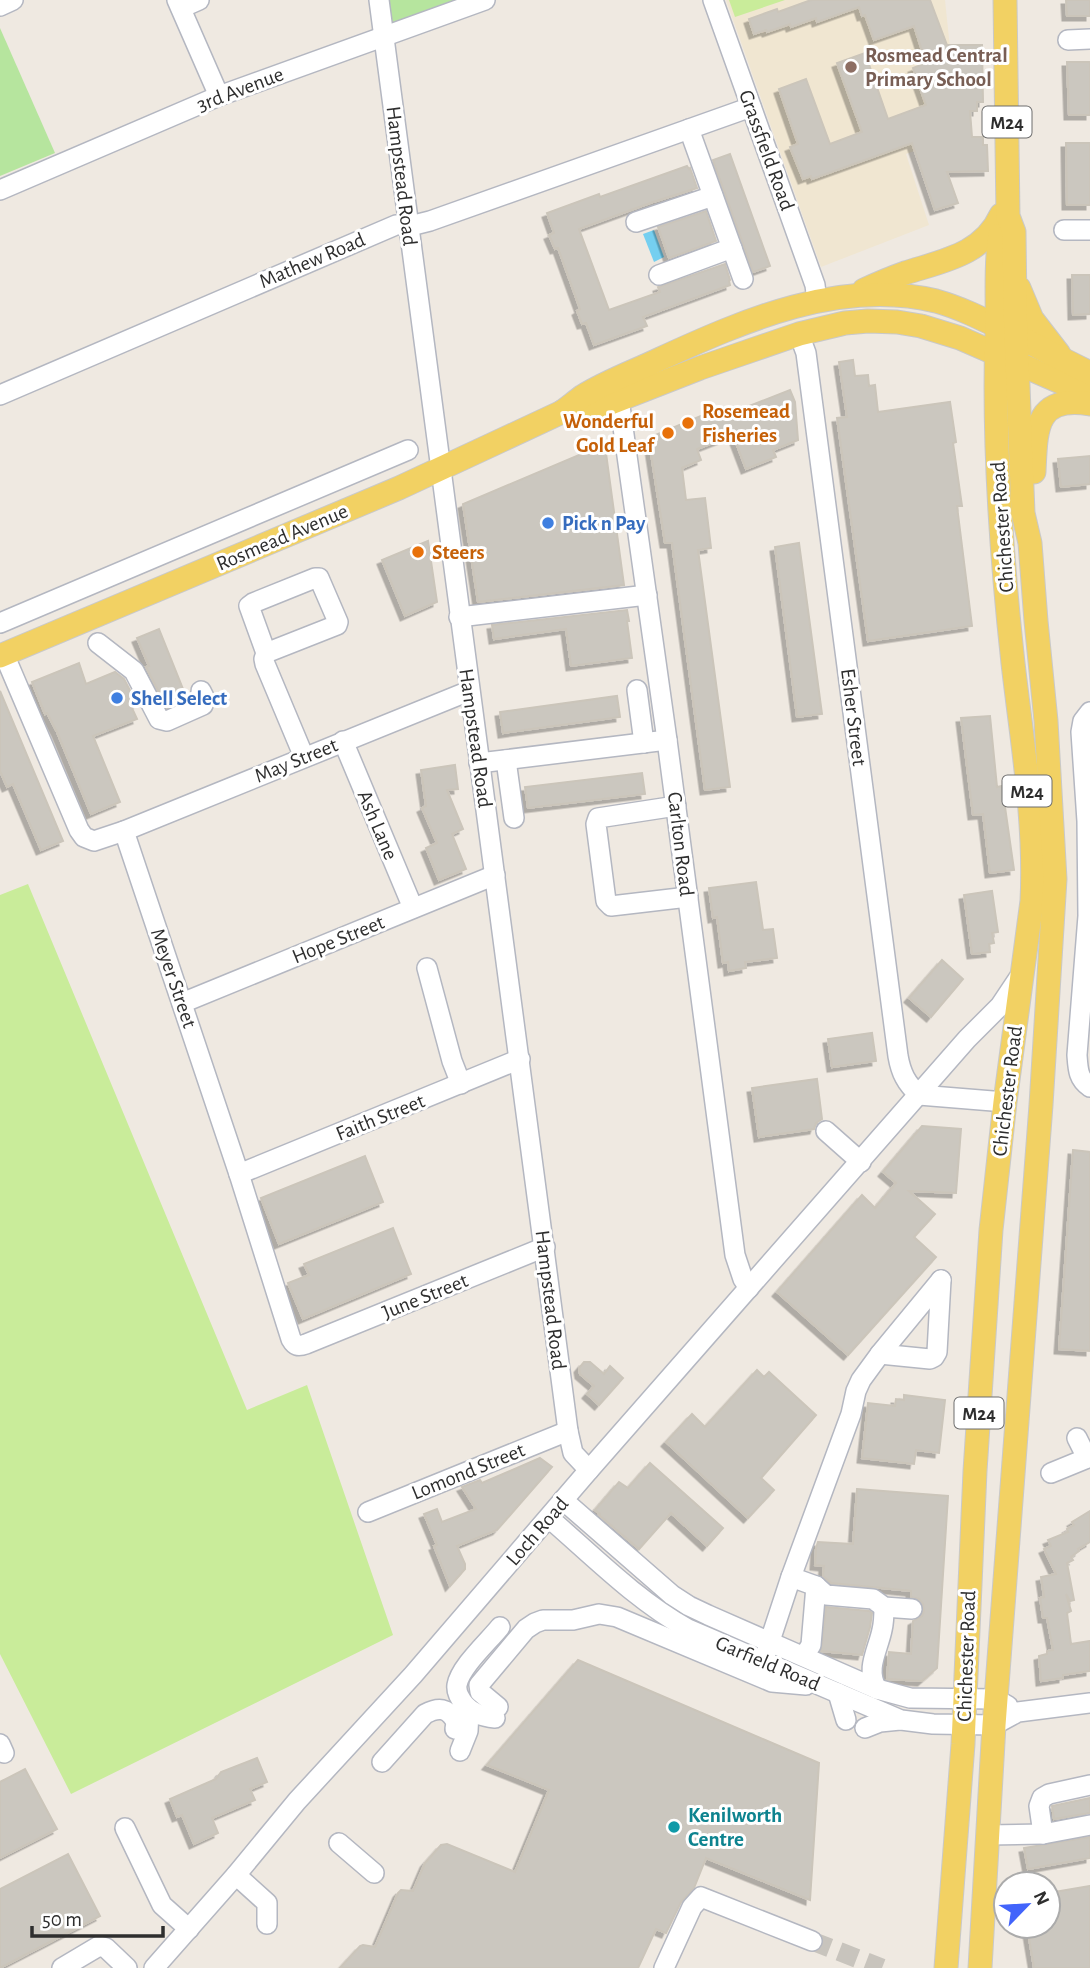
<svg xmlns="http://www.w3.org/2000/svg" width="1090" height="1968" font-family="'Alegreya Sans',sans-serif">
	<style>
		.education { fill: #f0e6d1 }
		.green { fill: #b6e59e }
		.pitch { fill: #c9ec9a }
		.water { fill: #75cff0 }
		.building { fill: #cbc7bf; stroke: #cbc5ba; stroke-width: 2; filter: url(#shadow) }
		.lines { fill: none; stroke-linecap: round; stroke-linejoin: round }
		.minor-tunnel { stroke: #c8c4bd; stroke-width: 19; stroke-dasharray: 19 10; stroke-linecap: butt }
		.minor-casing { stroke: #b4b7c1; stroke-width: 22 }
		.major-casing { stroke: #c9c9c9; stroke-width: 25 }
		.minor { stroke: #fff; stroke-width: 19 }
		.major { stroke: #f2d163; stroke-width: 23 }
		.education-dot { fill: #8d6e63; stroke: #fff; stroke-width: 2.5 }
		.food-dot { fill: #e8710a; stroke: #fff; stroke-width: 2.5 }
		.shop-dot { fill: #3f7fe0; stroke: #fff; stroke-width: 2.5 }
		.culture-dot { fill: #0f9aa8; stroke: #fff; stroke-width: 2.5 }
		.labels { text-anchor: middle; stroke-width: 6; stroke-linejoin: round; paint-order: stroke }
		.shield { fill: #fff; stroke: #6d6d6d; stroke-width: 2 }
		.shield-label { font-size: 19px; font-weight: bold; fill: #2e2e2e }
		.education-label { font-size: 21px; font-weight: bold; fill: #785e54; stroke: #fff; text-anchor: start }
		.street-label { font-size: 21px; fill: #2e2e2e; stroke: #fff }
		.food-label { font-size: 21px; font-weight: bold; fill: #c56008; stroke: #fff; text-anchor: start }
		.shop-label { font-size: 21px; font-weight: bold; fill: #366cbe; stroke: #fff; text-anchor: start }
		.culture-label { font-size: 21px; font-weight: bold; fill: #0d838f; stroke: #fff; text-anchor: start }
	</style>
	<defs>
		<filter id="shadow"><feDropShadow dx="-4.5" dy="4.5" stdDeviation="0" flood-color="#0004"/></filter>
	</defs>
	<rect width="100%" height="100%" fill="#efe9e1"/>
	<path class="education" d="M726 0H945L959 135 906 154 929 225 821 267Z"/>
	<g class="green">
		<path d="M389 0H470L393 25Z"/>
		<path d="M0 28 55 153 0 176Z"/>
	</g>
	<g class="pitch">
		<path d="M729 0H785L735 17Z"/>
		<path d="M28 884 247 1410 307 1385 393 1635 71 1794 0 1654V895Z"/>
	</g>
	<path class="water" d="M654 230 664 257 654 262 643 234Z"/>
	<g class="building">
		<path d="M811 0H930L947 45H982L983 102H977V111H970L972 137H983V145H987L988 171 947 172 958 203 935 210 912 143 812 179 811 176 803 179 790 147 798 144 779 89 806 79 830 144 862 132 837 63 865 53 888 119 926 105 913 68 926 63 914 26 874 40 865 15 862 16 859 7 817 22 816 18 791 27 790 24 767 32 766 30 754 34 749 19 777 9 778 12Z"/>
		<path d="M1066 0H1090V16H1067Z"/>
		<path d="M1067 62H1090V115H1069Z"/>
		<path d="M1066 143H1090V205H1067Z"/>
		<path d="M730 154 770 266 753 272 713 160Z"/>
		<path d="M687 166 689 169 690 168 697 188 650 203 579 229 609 310 660 292 658 287 725 264 730 280 729 281 730 285 643 317 647 326 594 345 586 323 582 324 577 311 580 309 558 248 555 249 549 235 554 233 547 213 599 194 600 197Z"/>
		<path d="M706 211 716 241 669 258 658 227Z"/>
		<path d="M1072 275H1090V314L1073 315Z"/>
		<path d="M853 360 855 376 868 375 869 386 875 385 878 412 950 402 956 442 953 443 962 506H957L972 626 868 641 837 418 847 417 839 362Z"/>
		<path d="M790 390 795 402 798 440 773 450 776 457 746 469 733 435 697 449 701 460 682 468 686 500 705 498 711 548 698 550 730 787 705 790 672 543H665L649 441 653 436 722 407 734 412Z"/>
		<path d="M605 446 624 585 478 602 463 504 598 447Z"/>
		<path d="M1090 456V484L1061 487 1058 459Z"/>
		<path d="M428 541 437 602 405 616 382 560Z"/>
		<path d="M799 543 822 714 797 717 775 547Z"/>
		<path d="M627 610 629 621H627L632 658 571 666 566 629 494 639 492 625Z"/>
		<path d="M159 629 187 699 167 708 146 667 149 666 137 638Z"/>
		<path d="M79 663 86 684 115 672 124 679 137 704 131 706 137 719 93 736 120 802 91 814 57 732 47 713 45 714 32 682Z"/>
		<path d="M0 691 63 841 41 850 13 784 7 787 0 771Z"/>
		<path d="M617 696 620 717 503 733 500 712Z"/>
		<path d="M990 716 997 787 1002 786 1014 870 990 873 983 814 973 815 961 718Z"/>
		<path d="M455 765 458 789 447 790 463 829 452 834 466 869 439 880 426 848 437 843 422 808 426 806 421 770Z"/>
		<path d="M642 773 645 794 528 808 525 787Z"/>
		<path d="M756 882 763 930 773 929 777 958 745 962 746 968 729 971 728 962 723 963 717 917 713 918 709 888Z"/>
		<path d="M992 891 998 932 992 933 994 943 989 944 990 952 972 954 964 895Z"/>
		<path d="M942 960 963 979 931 1017 909 998Z"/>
		<path d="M872 1033 876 1061 832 1067 828 1039Z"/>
		<path d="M817 1079 822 1119 816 1123 814 1129 759 1137 752 1088Z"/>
		<path d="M922 1126 961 1129 956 1193 909 1191 935 1214 914 1237 936 1257 848 1355 777 1292 862 1195 875 1208 896 1183 883 1172Z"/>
		<path d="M1073 1150 1090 1152V1351L1059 1349Z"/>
		<path d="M365 1156 383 1202 279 1244 261 1198Z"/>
		<path d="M393 1228 411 1274 303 1319 288 1283 309 1275 304 1264Z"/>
		<path d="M584 1362H590L604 1374 610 1366 623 1378 599 1405 587 1394 594 1386 580 1374 579 1368Z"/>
		<path d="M757 1370 764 1377 769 1372 816 1415 761 1478 774 1490 748 1518 666 1442 692 1414 705 1427Z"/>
		<path d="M904 1395 945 1400 939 1453 916 1450 914 1464 862 1458 868 1403 895 1406 896 1399 904 1400Z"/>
		<path d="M540 1458 552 1467 497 1530 457 1546 465 1564V1569L450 1586 434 1546 437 1545 424 1514 437 1509 442 1522 476 1509 462 1487 480 1480 482 1483Z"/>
		<path d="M650 1463 723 1528 707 1546 671 1513 639 1549 599 1515 600 1514 595 1510 619 1482 628 1488Z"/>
		<path d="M857 1489 948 1496 937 1668 922 1681 887 1679 889 1652 911 1654 913 1621 922 1616 924 1611 923 1604 919 1599 911 1597V1591L831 1583 823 1576 824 1566 815 1565 816 1548 818 1542 853 1544Z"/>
		<path d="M1090 1511V1542L1078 1549 1079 1551 1071 1557 1073 1560 1067 1563 1074 1600 1070 1601 1066 1594 1071 1611 1067 1613 1071 1644 1090 1641V1671L1063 1675V1678L1041 1681 1039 1656 1047 1654V1651L1053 1650 1047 1618H1043L1040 1598 1044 1597 1041 1577 1056 1574 1044 1549 1051 1546 1048 1540 1068 1532 1067 1529 1074 1525 1072 1522Z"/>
		<path d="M826 1607 869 1611 872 1613 870 1627 862 1655 821 1651Z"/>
		<path d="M578 1660 819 1763 810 1900 706 1858 694 1888 681 1902 666 1933 656 1929 638 1968H340L360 1946 363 1945 375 1947 398 1893 401 1890 413 1891 425 1863 441 1845 447 1844 515 1872 549 1790 487 1765Z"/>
		<path d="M257 1758 267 1782 250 1789 255 1800 212 1818 218 1833 194 1844 182 1815 177 1817 170 1799 216 1779 221 1772Z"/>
		<path d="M25 1769 57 1829 0 1858V1782Z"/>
		<path d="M1090 1798V1813L1054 1819 1052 1806Z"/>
		<path d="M1090 1837V1858L1028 1869 1024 1848Z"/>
		<path d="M68 1854 100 1916 0 1968V1889Z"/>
		<path d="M1090 1886V1968H1034L1027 1926H1048V1893Z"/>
	</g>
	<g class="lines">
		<path class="minor-tunnel" d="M812 1941 882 1968"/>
		<g class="minor-casing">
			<g id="minor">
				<path d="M177 0 219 96"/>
				<path d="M379 0 568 1431 573 1453 589 1470"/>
				<path d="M713 0 815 285 817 301"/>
				<path d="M0 6 13 0"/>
				<path d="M181 8 199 0"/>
				<path d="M1068 40 1090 39"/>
				<path d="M689 129 743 279"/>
				<path d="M0 190 219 96 485 0"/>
				<path d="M636 222 713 196"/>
				<path d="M1064 230H1090"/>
				<path d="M659 275 732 248"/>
				<path d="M799 334 806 353 898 1056C901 1073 906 1083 919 1095"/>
				<path d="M0 395 396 225 418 224 430 221 751 107"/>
				<path d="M619 399 667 740 735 1255 743 1279 749 1288"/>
				<path d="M459 617 647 595"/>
				<path d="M0 623 408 450"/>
				<path d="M98 643 134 671 159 719 167 721 203 705 205 699 201 691"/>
				<path d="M266 653 337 625 338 622 319 578H315L253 603 249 606 266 653 264 659 265 664 304 757"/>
				<path d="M4 654 79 830 84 837 94 841 124 831 469 691"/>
				<path d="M637 690 644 743"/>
				<path d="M1090 712 1083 721 1081 732 1087 821 1088 916 1077 1055C1078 1069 1078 1079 1090 1087"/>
				<path d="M343 741 413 908"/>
				<path d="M506 760 514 818"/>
				<path d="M479 763 667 740"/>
				<path d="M676 806 598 818 596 824 606 901 611 906 688 897"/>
				<path d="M124 831 239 1174 291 1339C295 1346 298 1347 306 1344L545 1247"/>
				<path d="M427 968 452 1061 461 1084"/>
				<path d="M182 1003 495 875"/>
				<path d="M919 1095 1005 1102"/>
				<path d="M826 1131 861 1162"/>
				<path d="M239 1174 520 1059"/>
				<path d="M880 1354 930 1359 934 1357 937 1352 941 1280"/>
				<path d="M1077 1438 1087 1458"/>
				<path d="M1051 1473 1090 1457"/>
				<path d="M563 1500 672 1595 689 1606 708 1615 877 1689 910 1698 996 1699 1008 1706"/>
				<path d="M368 1512 568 1431"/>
				<path d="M549 1518C593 1556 636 1600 688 1629L901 1720 933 1724 994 1725 1018 1712 1090 1703"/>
				<path d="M791 1577 816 1586 826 1595 873 1599 884 1607 912 1609"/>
				<path d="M766 1653 791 1577 851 1414 856 1391 861 1380 880 1354 941 1280"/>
				<path d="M804 1656 811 1645 816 1586"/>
				<path d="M877 1689C865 1669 878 1650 882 1630 884 1622 884 1615 884 1607"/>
				<path d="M838 1693 846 1720"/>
				<path d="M498 1707 480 1692 479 1685 526 1629 535 1623 543 1620H573L599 1614 617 1617 772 1682 806 1685"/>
				<path d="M495 1718C484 1717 472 1713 465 1705 460 1699 456 1692 457 1685 460 1667 488 1642 500 1627"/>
				<path d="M865 1728 880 1722 900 1720"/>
				<path d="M0 1744 4 1753"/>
				<path d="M460 1751 468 1731 469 1712"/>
				<path d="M382 1762 425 1714C438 1707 448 1707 456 1722L455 1729"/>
				<path d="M125 1828 162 1905 189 1929"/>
				<path d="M1043 1834 1039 1806 1042 1798 1049 1794 1090 1785"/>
				<path d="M988 1835 1043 1834 1090 1825"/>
				<path d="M339 1843 374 1873"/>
				<path d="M236 1875 267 1903V1924"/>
				<path d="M62 1968 99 1946 106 1948 127 1968"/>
				<path d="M154 1968 236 1875 297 1801 413 1675 589 1470 967 1039 1000 1006 1022 973"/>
				<path d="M664 1968 692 1907 701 1897 812 1941"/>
			</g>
		</g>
		<g class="major-casing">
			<g id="major">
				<path d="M1019 288 1032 319 1059 354"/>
				<path d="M864 290C877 284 891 278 905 273 942 261 983 255 1001 215"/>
				<path d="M562 412 590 411 700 368 799 334 845 323 868 321 897 322 921 326 960 338 1090 395"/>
				<path d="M1034 472C1036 429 1035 395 1090 404"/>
				<path d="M0 656 399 488 562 412C569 407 576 401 583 396 607 381 635 371 660 359 745 320 841 278 936 301 965 309 992 324 1019 337 1042 349 1066 361 1090 373"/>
				<path d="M946 1968 963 1744 975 1471 991 1230 1005 1102 1032 901C1036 822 1022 742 1013 663 1001 553 993 442 997 331 998 299 995 267 1000 235"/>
				<path d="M980 1968 994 1725 1041 1105 1055 879 1046 721 1036 621 1030 543 1023 513 1015 309 1014 232 1008 216 1005 0"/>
			</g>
		</g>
		<use href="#minor" class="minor"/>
		<use href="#major" class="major"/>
	</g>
	<circle class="education-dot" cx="851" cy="67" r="7"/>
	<g class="food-dot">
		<circle cx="688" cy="423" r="7"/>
		<circle cx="668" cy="433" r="7"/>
		<circle cx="418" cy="552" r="7"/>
	</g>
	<g class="shop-dot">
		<circle cx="548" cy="523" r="7"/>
		<circle cx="117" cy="698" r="7"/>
	</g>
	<circle class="culture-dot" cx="674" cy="1827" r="7"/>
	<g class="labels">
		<g class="shield">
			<rect x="982.5" y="106.5" width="49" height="31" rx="5"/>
			<rect x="1002.5" y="775.5" width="49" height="31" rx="5"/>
			<rect x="954.5" y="1397.5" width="49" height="31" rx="5"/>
		</g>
		<g class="shield-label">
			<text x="1007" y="129">M24</text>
			<text x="1027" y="798">M24</text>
			<text x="979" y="1420">M24</text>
		</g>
		<g class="education-label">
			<text x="865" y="62">Rosmead Central<tspan x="865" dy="24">Primary School</tspan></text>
		</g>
		<g class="street-label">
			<text transform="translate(240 89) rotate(-21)" y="7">3rd Avenue</text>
			<text transform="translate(767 150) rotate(70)" y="7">Grassfield Road</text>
			<text transform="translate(402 176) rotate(83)" y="7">Hampstead Road</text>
			<text transform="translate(312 260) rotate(-23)" y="7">Mathew Road</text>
			<text transform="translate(1002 527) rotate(-94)" y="7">Chichester Road</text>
			<text transform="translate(282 537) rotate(-23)" y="7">Rosmead Avenue</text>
			<text transform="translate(854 717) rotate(83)" y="7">Esher Street</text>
			<text transform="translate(476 738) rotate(82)" y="7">Hampstead Road</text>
			<text transform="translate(296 760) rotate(-22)" y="7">May Street</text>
			<text transform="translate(378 825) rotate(67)" y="7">Ash Lane</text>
			<text transform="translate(681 844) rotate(83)" y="7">Carlton Road</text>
			<text transform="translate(338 939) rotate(-22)" y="7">Hope Street</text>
			<text transform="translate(174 978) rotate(71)" y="7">Meyer Street</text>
			<text transform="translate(1007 1091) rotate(-83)" y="7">Chichester Road</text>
			<text transform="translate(380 1117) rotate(-22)" y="7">Faith Street</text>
			<text transform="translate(425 1296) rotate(-22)" y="7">June Street</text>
			<text transform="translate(551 1300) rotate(83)" y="7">Hampstead Road</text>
			<text transform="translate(468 1471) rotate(-22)" y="7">Lomond Street</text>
			<text transform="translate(537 1531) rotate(-49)" y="7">Loch Road</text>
			<text transform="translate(966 1656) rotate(-88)" y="7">Chichester Road</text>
			<text transform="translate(768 1663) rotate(23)" y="7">Garfield Road</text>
		</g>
		<g class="food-label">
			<text x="702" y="418">Rosemead<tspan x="702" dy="24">Fisheries</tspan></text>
			<text x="654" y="428" text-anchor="end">Wonderful<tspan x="654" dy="24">Gold Leaf</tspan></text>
			<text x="432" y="559">Steers</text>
		</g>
		<g class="shop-label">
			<text x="562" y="530">Pick n Pay</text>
			<text x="131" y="705">Shell Select</text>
		</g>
		<g class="culture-label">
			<text x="688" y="1822">Kenilworth<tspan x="688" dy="24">Centre</tspan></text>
		</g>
	</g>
	<g transform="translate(1027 1905) rotate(65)"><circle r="33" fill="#ffffff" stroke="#ababab" stroke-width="2"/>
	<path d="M0-5L12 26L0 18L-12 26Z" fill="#4264fb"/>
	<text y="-10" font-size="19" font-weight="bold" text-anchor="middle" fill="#2e2e2e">N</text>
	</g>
	<path d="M32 1926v10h131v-10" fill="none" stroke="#2e2e2e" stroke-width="3.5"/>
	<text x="42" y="1926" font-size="21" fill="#2e2e2e" stroke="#ffffff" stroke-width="5" paint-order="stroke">50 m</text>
</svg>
